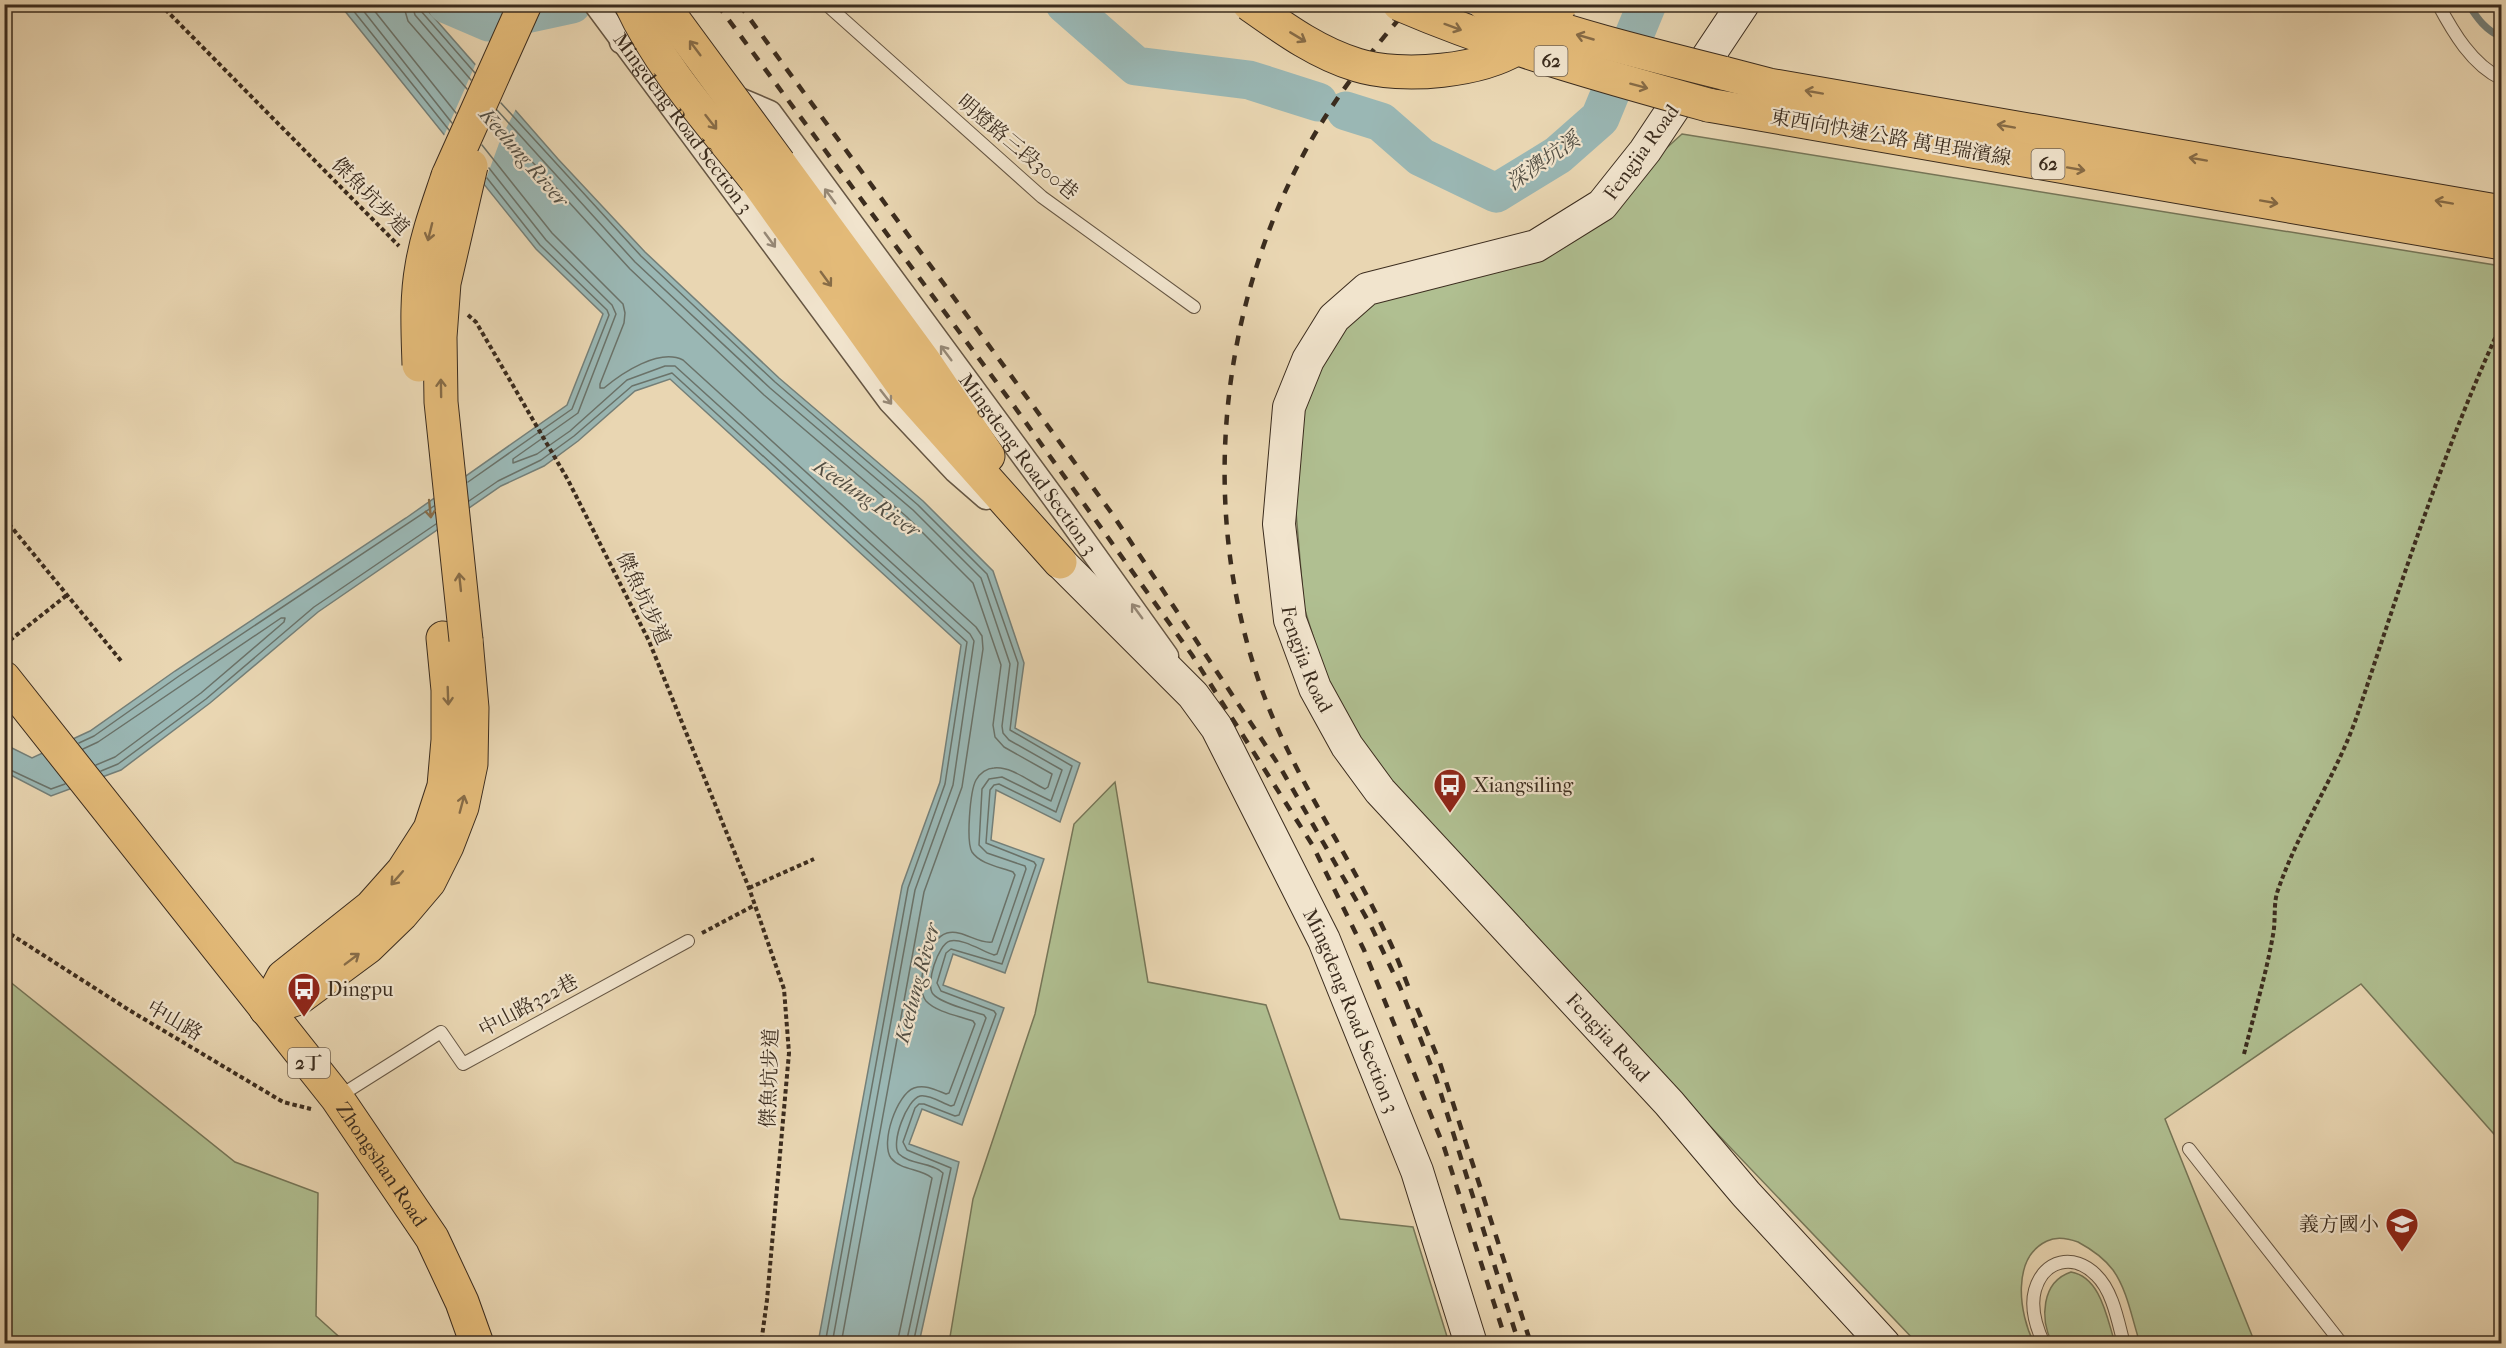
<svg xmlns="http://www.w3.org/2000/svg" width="2506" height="1348" font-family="'IM FELL French Canon','Noto Serif TC',serif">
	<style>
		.green { fill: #b0bf91; stroke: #767658; stroke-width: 1.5 }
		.water { fill: #9ab7b4; stroke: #747f78; stroke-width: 1.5 }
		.pier { fill: #e9d6b2 }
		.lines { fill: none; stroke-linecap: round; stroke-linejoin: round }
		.shore { stroke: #6a7269; stroke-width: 1.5 }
		.stream { stroke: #747f78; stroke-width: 7 }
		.river { stroke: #9ab7b4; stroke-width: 39 }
		.lane-casing { stroke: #665643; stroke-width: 14 }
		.street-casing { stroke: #665643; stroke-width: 25 }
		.secondary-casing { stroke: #3b2c1e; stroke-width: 34 }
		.primary-casing { stroke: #3b2c1e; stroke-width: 35 }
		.highway-casing { stroke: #3b2c1e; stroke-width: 35 }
		.path { stroke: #3b2c1e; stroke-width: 4; stroke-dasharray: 4.5 3; stroke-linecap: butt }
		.lane { stroke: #f1e4cd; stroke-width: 12 }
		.street { stroke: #f1e4cd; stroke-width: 22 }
		.secondary { stroke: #f1e4cd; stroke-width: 32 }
		.primary { stroke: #e4bb79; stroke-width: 33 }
		.highway { stroke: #e4bb79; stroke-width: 33 }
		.rail { stroke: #3b2c1e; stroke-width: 4.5; stroke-dasharray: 10 10; stroke-linecap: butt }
		.highway-bridge-casing { stroke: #3b2c1e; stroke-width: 35; stroke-linecap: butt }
		.highway-bridge { stroke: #e4bb79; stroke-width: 33 }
		.oneway { stroke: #876c47 }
		.oneway2 { stroke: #968876 }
		.labels { text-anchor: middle; stroke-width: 4.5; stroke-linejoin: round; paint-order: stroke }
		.shield { fill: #f1e4cd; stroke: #726352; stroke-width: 1.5 }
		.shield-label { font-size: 18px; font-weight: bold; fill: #3b2c1e }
		.street-label { font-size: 20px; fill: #3b2c1e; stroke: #f1e4cd }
		.poi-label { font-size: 20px; fill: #3b2c1e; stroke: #f1e4cd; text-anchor: start }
		.water-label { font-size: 21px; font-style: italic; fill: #534f44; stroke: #f1e4cd }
	</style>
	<rect width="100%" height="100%" fill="#e9d6b2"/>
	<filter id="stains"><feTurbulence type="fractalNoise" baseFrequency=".00333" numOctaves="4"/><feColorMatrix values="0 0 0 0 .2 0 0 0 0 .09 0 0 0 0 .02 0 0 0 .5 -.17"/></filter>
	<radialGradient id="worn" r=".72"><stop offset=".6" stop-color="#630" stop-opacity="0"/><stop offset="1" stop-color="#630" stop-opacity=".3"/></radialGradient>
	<g class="green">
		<path d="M1682 134 2501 266V1142L2361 984 2165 1119 2255 1343H2140C2132 1320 2128 1291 2113 1270 2104 1258 2091 1249 2078 1242 2067 1238 2057 1236 2047 1241 2011 1258 2019 1314 2034 1343H1917L1347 746 1304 607 1288 417 1334 311 1581 225Z"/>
		<path d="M1115 782 1148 982 1266 1005 1340 1219 1413 1227 1449 1343H949L973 1199 1035 1014 1074 824Z"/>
		<path d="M4 977 235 1162 318 1193 316 1316 346 1343H5Z"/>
		<path d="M2071 1272C2101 1277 2107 1319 2115 1343H2052C2040 1319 2041 1282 2071 1272Z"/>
	</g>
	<path class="water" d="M340 5H423L558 159 645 252 779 378 923 501 993 571 1024 663 1015 728 1080 763 1060 822 996 790 991 840 1044 859 1005 973 953 954 943 985 1004 1008 962 1125 922 1109 909 1144 959 1162 919 1343H818L902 886 940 782 961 645 670 379 635 391 578 441 544 466 501 486 318 612 210 703 121 770 51 796 5 772 4 744 32 758 90 731 175 671 406 518 567 405 603 314 536 249Z"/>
	<path class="pier" d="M477 61 517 107 501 138 483 187 443 138Z"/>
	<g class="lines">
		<g class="shore">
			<path d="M348 4 449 130"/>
			<path d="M358 4 452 123"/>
			<path d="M369 4 456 113"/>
			<path d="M403 4 408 21 467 89"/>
			<path d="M412 4 415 15 471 80"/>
			<path d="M419 4 421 11 475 73"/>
			<path d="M501 103 641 256 775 382 918 505 987 574 1018 663 1010 730 1072 766 1056 812 999 784 994 785 990 790 986 843 1034 862 1036 865 1002 964 951 949 946 953 937 983 941 991 994 1011 996 1014 959 1115 955 1116 924 1104H919L915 1108 903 1142 907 1150 951 1168 913 1344"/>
			<path d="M497 110 635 262 770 388 913 510 981 578 1010 664 1002 726 1003 733 1009 740 1062 770 1051 801 1002 777 989 779 982 789 979 845 987 853 1025 866 1026 869 997 954 994 955C982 951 962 938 950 941 938 944 925 985 933 994 940 1003 972 1011 984 1015L986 1018 954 1105 951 1106C942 1103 929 1094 920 1096 907 1099 890 1144 899 1154 910 1165 932 1162 943 1173L906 1344"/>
			<path d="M493 119 630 269 764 395 907 517 973 583 1001 665 993 725 995 737 1004 747 1052 774 1048 787 1045 789C1030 782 1011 766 994 768 987 768 980 773 976 780 970 791 966 842 972 852 980 864 1000 867 1013 872L1015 875 992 942C977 944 963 929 947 933 928 938 914 986 926 1001 936 1012 959 1016 973 1021L975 1024 949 1093 946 1094C936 1090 925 1084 914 1088 897 1094 880 1143 891 1158 901 1171 921 1168 932 1178L897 1344"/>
			<path d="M482 145 552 233 623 304 625 313 624 323 600 384V388H604C622 373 659 348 683 360L976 627 982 636 983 649 962 787 924 892 841 1344"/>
			<path d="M489 168 546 240 612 305 616 314 578 413 513 459V463L537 454 570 431 627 380 665 366H675L970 634 974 641 953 785 915 890 832 1344"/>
			<path d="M468 482 572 409 609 315 607 310 540 245 487 178"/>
			<path d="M469 501 498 481 541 460 574 436 632 386 672 373 967 642 945 784 908 888 825 1344"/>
			<path d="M79 743 94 736 179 676 434 506"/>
			<path d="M83 749 98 742 281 618H285L284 622 201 693 115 757 96 765"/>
			<path d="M4 767 51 789 65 784"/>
			<path d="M101 771 118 764 206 699 314 607 436 524"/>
		</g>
		<path class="stream" d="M2468 4C2477 18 2486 31 2502 37"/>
		<g class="river">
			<path d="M447 4 489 22 572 4"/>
			<path d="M1065 4 1136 66 1249 80 1318 102"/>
			<path d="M1346 111 1381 122 1421 157 1496 193 1558 155 1600 118 1647 4"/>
		</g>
		<g class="lane-casing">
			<g id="lane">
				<path d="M826 4 1042 197 1194 307"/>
				<path d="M2438 4C2453 32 2472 65 2502 79"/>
				<path d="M338 1097 441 1032 463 1064 688 941"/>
				<path d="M2189 1149 2342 1344"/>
				<path d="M2044 1344C2036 1327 2030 1308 2035 1290 2044 1259 2074 1253 2096 1275 2113 1291 2118 1322 2124 1344"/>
			</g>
		</g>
		<g class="street-casing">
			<g id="street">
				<path id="s1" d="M595 4 890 402 955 471 986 498"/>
				<path d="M621 42 665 64"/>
				<path id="s2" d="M730 95 770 112 1064 512 1167 656"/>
			</g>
		</g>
		<g class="secondary-casing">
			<g id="secondary">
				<path id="s3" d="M1743 4 1645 151 1602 205 1536 246 1367 289 1334 318 1308 360 1289 407 1279 524 1290 620 1315 688 1347 746 1380 791 1669 1103 1746 1194 1884 1344"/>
				<path id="s4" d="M1060 562 1193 695 1217 728 1324 940 1417 1171 1471 1344"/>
			</g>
		</g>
		<g class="primary-casing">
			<g id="primary">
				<path id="s5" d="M4 678 337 1098 432 1238 462 1302 477 1344"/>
			</g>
		</g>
		<g class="highway-casing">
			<g id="highway">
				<path d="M1723 73 1769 85 2502 212"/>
				<path d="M1708 105 2502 243"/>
				<path d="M779 163 924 361 988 456"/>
				<path d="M448 176 525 4"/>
				<path d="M756 180 904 387 1060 562"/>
				<path d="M266 1009 299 998 368 947 401 915 429 882 447 846 462 807 471 764 472 708 466 640"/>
				<path d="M266 1009 283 977 371 907 403 871 430 829 444 786 448 740V690L443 638"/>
			</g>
		</g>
		<g class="path">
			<path d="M160 4 399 246"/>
			<path d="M468 315 476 322 568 480 649 641 749 888 784 989 789 1053 767 1300 761 1344"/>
			<path d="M4 518 122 662"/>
			<path d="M4 645 67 595"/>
			<path d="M749 888 814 859"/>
			<path d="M4 930 129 1010 283 1102 311 1109"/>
			<path d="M702 933 755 905"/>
			<path d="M2244 1054C2254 1014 2266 975 2273 935 2276 920 2273 903 2278 890 2299 829 2336 776 2357 716 2401 584 2443 450 2502 323"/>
		</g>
		<use href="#lane" class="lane"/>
		<use href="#street" class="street"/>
		<use href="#secondary" class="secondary"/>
		<use href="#primary" class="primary"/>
		<use href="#highway" class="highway"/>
		<g class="rail">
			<path d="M717 4 1014 406 1192 655 1313 846 1364 950 1444 1147 1507 1344"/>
			<path d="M739 4 1113 515 1280 767 1371 926 1400 987 1436 1078 1519 1344"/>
			<path d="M1408 986C1401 968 1394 949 1385 932 1347 851 1294 777 1263 693 1200 520 1216 324 1300 161 1329 104 1370 52 1412 4"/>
			<path d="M1417 1008 1440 1063 1531 1344"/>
		</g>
		<g class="highway-bridge-casing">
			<g id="highway-bridge">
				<path d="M631 4C661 69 712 124 756 180"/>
				<path d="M665 4 671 16 779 163"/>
				<path d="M1249 4C1283 28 1317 53 1357 65 1401 79 1485 72 1523 44 1537 33 1550 18 1561 4"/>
				<path d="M1399 4C1499 47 1603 76 1708 105"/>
				<path d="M1485 4C1563 33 1643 53 1723 73"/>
				<path d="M419 365C418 332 416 299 422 266 427 235 438 206 448 176"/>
				<path d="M466 640 441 402 440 337 444 283 471 166"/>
			</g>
		</g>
		<use href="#highway-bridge" class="highway-bridge"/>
	</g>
	<defs><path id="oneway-shaft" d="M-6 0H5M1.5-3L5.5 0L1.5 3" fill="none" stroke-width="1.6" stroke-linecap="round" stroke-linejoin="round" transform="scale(1.5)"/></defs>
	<g class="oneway">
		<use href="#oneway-shaft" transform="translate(1453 27) rotate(20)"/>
		<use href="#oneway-shaft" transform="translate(1298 37) rotate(31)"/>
		<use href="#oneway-shaft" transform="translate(1585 37) rotate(-164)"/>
		<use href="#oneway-shaft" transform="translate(695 48) rotate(-127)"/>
		<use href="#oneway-shaft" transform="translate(1639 86) rotate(15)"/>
		<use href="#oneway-shaft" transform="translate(1814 92) rotate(-170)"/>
		<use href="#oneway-shaft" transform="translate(711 122) rotate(52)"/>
		<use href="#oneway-shaft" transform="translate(2006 126) rotate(-170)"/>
		<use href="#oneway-shaft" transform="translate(2198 159) rotate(-170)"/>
		<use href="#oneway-shaft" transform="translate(2076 169) rotate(10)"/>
		<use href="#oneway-shaft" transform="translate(2269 202) rotate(10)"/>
		<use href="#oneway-shaft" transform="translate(2444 202) rotate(-170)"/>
		<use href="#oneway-shaft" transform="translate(430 232) rotate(104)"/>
		<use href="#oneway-shaft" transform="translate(826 279) rotate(54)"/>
		<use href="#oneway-shaft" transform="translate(441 388) rotate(-91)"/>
		<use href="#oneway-shaft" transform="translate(430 509) rotate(84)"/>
		<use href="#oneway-shaft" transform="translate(460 582) rotate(-96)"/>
		<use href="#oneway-shaft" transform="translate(448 696) rotate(88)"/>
		<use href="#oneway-shaft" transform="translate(462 804) rotate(-75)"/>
		<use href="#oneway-shaft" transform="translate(397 878) rotate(131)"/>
		<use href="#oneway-shaft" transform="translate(352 959) rotate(-37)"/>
	</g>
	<g class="oneway2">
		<use href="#oneway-shaft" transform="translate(830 196) rotate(-126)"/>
		<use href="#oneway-shaft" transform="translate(770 240) rotate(54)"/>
		<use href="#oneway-shaft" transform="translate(946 353) rotate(-127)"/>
		<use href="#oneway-shaft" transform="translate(886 397) rotate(52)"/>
		<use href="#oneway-shaft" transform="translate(1137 611) rotate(-126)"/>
	</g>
	<defs>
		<g id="bus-pin" transform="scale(1.725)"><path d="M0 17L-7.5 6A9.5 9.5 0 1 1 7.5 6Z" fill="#8f2418" stroke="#f1e4cd"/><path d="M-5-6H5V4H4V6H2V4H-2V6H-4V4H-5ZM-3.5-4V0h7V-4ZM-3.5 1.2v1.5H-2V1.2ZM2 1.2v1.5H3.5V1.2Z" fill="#fff"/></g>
		<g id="school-pin" transform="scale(1.725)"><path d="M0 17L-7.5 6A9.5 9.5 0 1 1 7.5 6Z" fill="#8f2418" stroke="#f1e4cd"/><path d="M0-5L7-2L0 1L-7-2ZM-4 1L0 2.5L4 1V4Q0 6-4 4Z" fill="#fff"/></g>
	</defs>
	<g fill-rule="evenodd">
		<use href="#bus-pin" x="1450" y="785"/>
		<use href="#bus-pin" x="304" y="989"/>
		<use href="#school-pin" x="2402" y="1224"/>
	</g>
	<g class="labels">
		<g class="shield">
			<rect x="1534.5" y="46" width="33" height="30" rx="4.5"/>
			<rect x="2031.5" y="149" width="33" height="30" rx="4.5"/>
			<rect x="288" y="1048" width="42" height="30" rx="4.5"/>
		</g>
		<g class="shield-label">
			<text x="1551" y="67">62</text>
			<text x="2048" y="170">62</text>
			<text x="309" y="1069">2丁</text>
		</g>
		<g class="street-label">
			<text dy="7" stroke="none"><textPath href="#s1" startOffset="148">Mingdeng Road Section 3</textPath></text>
			<text transform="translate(1891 137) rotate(10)" y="7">東西向快速公路 萬里瑞濱線</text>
			<text transform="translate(1018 147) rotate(40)" y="7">明燈路三段300巷</text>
			<text transform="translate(1641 152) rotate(-54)" y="7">Fengjia Road</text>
			<text transform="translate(371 196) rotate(45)" y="7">傑魚坑步道</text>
			<text dy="7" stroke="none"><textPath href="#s2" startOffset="480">Mingdeng Road Section 3</textPath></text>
			<text transform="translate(644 598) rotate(65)" y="7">傑魚坑步道</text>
			<text dy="7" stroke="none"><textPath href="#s3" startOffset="898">Fengjia Road</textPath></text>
			<text transform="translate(528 1005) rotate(-28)" y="7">中山路322巷</text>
			<text dy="7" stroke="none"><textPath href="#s4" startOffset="542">Mingdeng Road Section 3</textPath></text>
			<text transform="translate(175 1020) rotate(30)" y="7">中山路</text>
			<text dy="7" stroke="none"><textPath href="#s3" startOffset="1386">Fengjia Road</textPath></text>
			<text transform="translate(769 1078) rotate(-88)" y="7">傑魚坑步道</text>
			<text dy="7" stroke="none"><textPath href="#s5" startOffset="616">Zhongshan Road</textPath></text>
		</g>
		<g class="poi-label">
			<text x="1473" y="792">Xiangsiling</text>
			<text x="327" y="996">Dingpu</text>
			<text x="2379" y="1231" text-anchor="end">義方國小</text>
		</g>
		<g class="water-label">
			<text transform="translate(524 157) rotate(49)" y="7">Keelung River</text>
			<text transform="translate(1543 161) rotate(-35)" y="7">深澳坑溪</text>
			<text transform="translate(867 498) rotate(34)" y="7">Keelung River</text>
			<text transform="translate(917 983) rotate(-75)" y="7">Keelung River</text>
		</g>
	</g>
	<rect width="2506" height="1348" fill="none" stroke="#e9d6b2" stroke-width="24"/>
	<rect x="6" y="6" width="2494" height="1336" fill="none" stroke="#3b2c1e" stroke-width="3"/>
	<rect x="12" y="12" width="2482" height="1324" fill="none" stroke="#3b2c1e" stroke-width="1.5"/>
	<rect width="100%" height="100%" filter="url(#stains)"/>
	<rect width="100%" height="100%" fill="url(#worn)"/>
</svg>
